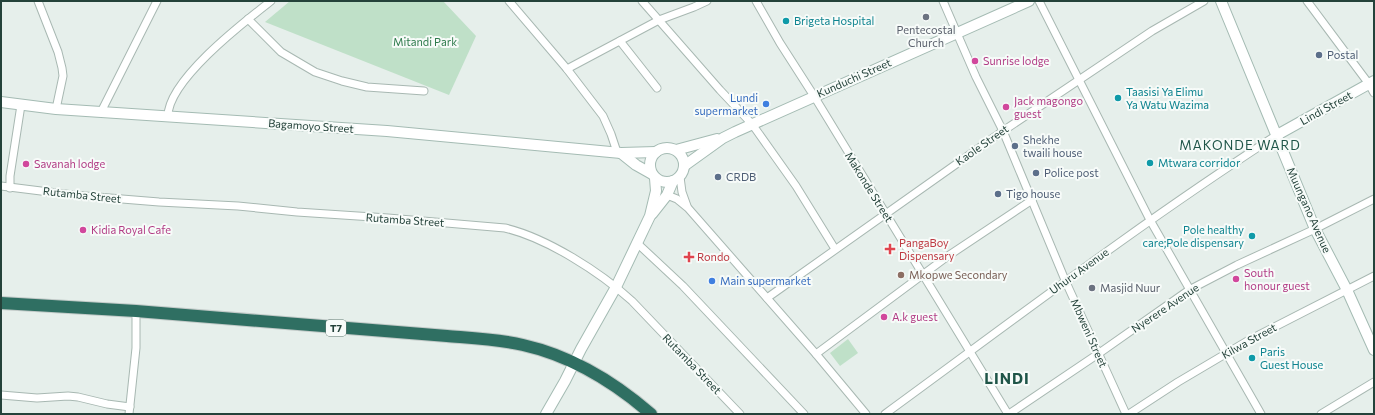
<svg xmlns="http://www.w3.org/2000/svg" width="1375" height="415" font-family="Commissioner,sans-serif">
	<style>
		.green { fill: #bfe0c8 }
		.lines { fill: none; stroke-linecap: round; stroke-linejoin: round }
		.street-casing { stroke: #a8b8b2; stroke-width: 9 }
		.secondary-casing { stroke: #a4bbb3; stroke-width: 12 }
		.highway-casing { stroke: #c2cac8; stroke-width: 14 }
		.street { stroke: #fff; stroke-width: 7 }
		.secondary { stroke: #fff; stroke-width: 10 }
		.highway { stroke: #2f6f62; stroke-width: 12 }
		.worship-dot { fill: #6b7280; stroke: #f7fbf9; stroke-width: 1.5 }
		.culture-dot { fill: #0f9aa8; stroke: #f7fbf9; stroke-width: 1.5 }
		.service-dot { fill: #5c6f8a; stroke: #f7fbf9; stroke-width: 1.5 }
		.hotel-dot { fill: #d1479c; stroke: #f7fbf9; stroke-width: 1.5 }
		.shop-dot { fill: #3f7fe0; stroke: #f7fbf9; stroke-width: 1.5 }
		.health-dot { fill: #e0444e; stroke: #f7fbf9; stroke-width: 1.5 }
		.education-dot { fill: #8d6e63; stroke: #f7fbf9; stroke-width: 1.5 }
		.labels { text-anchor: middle; stroke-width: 4; stroke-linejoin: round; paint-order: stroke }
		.shield { fill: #f7fbf9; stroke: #637a73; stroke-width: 1 }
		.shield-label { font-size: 10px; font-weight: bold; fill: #24423a }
		.culture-label { font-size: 11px; fill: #0d838f; stroke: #f7fbf9; text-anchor: start }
		.worship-label { font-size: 11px; fill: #5b616d; stroke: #f7fbf9 }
		.park-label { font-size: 11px; fill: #2d7a4b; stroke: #f7fbf9 }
		.service-label { font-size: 11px; fill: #4e5e75; stroke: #f7fbf9; text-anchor: start }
		.hotel-label { font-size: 11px; fill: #b23c85; stroke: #f7fbf9; text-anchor: start }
		.street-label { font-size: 11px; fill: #24423a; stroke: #f7fbf9 }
		.shop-label { font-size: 11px; fill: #366cbe; stroke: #f7fbf9; text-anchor: end }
		.health-label { font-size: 11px; fill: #be3a42; stroke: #f7fbf9; text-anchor: start }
		.education-label { font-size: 11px; fill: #785e54; stroke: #f7fbf9; text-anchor: start }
		.quarter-label { font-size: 13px; letter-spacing: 1px; fill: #1f5548; stroke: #f7fbf9 }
		.district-label { font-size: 15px; font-weight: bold; letter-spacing: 1px; fill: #1f5548; stroke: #f7fbf9 }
	</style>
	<rect width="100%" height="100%" fill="#e6efeb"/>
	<g class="green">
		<path d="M290 1H443L476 36 449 95 265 22Z"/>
		<path d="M848 339 858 353 840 366 830 353Z"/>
	</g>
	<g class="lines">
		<g class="street-casing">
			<g id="street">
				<path d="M38 1 58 52 62 68 63 76 56 109"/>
				<path d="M509 1 567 69 603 116 611 134 617 152"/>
				<path d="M642 1 720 90 752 124 796 186 835 249"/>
				<path d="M756 1 780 43 814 96 1008 414"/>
				<path d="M943 1 976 77 1003 131 1065 280 1126 414"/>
				<path d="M1039 1 1150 220 1261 414"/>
				<path d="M1307 1 1369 84 1374 93"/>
				<path d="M248 19 281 52 315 72 342 81 367 87 424 91"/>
				<path d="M620 41 657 88"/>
				<path d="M567 69 659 20 694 7 707 1"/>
				<path d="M101 112 157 1"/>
				<path d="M168 117C167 81 244 22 271 1"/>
				<path d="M680 177 682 192 687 206"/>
				<path d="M1 186 73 195 159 202 238 206 297 212 388 218 505 228C547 238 600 272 632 301L740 414"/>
				<path d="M10 188V176L21 105"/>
				<path d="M667 195 677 199 688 208 816 354 866 414"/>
				<path d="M637 243 683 286 804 414"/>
				<path d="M767 298 1003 131 1152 31 1204 1"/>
				<path d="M816 354 948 256 1032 200"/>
				<path d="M1 395 37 398 68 396 78 397 107 404 130 407"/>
				<path d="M129 414 136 348V311"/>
				<path d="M885 414C1015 319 1142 222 1277 135"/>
				<path d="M1009 414 1098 354 1189 290 1237 265 1315 229 1374 199"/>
				<path d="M1129 414 1178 382 1249 340 1374 276"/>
				<path d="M1321 414 1374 382"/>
			</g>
		</g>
		<g class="secondary-casing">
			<g id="secondary">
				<path d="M1221 1 1315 229 1347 290 1374 350"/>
				<path d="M1 102 56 109 387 131 621 153 656 152"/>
				<path d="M1277 135 1374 81"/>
				<circle cx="667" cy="165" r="17"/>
				<path d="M676 150 717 139"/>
				<path d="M621 153 636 165 652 174"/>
				<path d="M684 166 723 138 735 132 1029 1"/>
				<path d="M652 214 667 195 673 181"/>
				<path d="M546 414 565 381 581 349 616 287 650 216 656 191 655 178"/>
			</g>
		</g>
		<g class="highway-casing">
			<path id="highway" d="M1 303 136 311 447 336C472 338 498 339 523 345 572 356 613 381 651 414"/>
		</g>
		<use href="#street" class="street"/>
		<use href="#secondary" class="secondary"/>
		<use href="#highway" class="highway"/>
	</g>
	<g class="worship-dot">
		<circle cx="926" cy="17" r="4"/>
		<circle cx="1092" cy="288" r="4"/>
	</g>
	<g class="culture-dot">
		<circle cx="786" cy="21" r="4"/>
		<circle cx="1118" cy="98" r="4"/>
		<circle cx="1150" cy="163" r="4"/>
		<circle cx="1252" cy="236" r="4"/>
		<circle cx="1252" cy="358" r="4"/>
	</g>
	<g class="service-dot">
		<circle cx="1319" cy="55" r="4"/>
		<circle cx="1015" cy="146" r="4"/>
		<circle cx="1036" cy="173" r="4"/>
		<circle cx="718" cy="177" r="4"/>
		<circle cx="998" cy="194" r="4"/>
	</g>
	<g class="hotel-dot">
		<circle cx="975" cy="61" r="4"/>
		<circle cx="1006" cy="107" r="4"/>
		<circle cx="26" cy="164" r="4"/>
		<circle cx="83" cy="230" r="4"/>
		<circle cx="1236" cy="279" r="4"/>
		<circle cx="884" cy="317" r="4"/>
	</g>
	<g class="shop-dot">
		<circle cx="766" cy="104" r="4"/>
		<circle cx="712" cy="281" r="4"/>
	</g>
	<g class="health-dot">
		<path d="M888 243h4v4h4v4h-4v4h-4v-4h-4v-4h4z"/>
		<path d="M687 251h4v4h4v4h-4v4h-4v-4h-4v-4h4z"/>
	</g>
	<circle class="education-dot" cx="901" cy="275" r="4"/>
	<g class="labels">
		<rect class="shield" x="326" y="320" width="20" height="16" rx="3"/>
		<g class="shield-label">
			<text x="336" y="332">T7</text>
		</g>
		<g class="culture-label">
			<text x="794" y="25">Brigeta Hospital</text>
			<text x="1126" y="96">Taasisi Ya Elimu<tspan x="1126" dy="13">Ya Watu Wazima</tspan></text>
			<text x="1158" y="167">Mtwara corridor</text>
			<text x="1244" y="234" text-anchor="end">Pole healthy<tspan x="1244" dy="13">care;Pole dispensary</tspan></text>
			<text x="1260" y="356">Paris<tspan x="1260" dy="13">Guest House</tspan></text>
		</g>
		<g class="worship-label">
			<text x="926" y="34">Pentecostal<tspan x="926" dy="13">Church</tspan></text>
			<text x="1100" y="292" text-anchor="start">Masjid Nuur</text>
		</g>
		<g class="park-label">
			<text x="425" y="46">Mitandi Park</text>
		</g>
		<g class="service-label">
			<text x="1327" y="59">Postal</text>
			<text x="1023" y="144">Shekhe<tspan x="1023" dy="13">twaili house</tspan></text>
			<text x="1044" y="177">Police post</text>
			<text x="726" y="181">CRDB</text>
			<text x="1006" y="198">Tigo house</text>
		</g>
		<g class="hotel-label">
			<text x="983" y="65">Sunrise lodge</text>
			<text x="1014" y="105">Jack magongo<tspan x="1014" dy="13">guest</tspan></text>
			<text x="34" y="168">Savanah lodge</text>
			<text x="91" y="234">Kidia Royal Cafe</text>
			<text x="1244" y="277">South<tspan x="1244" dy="13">honour guest</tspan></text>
			<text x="892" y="321">A.k guest</text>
		</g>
		<g class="street-label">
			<text transform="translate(854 78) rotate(-24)" y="4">Kunduchi Street</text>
			<text transform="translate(1326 108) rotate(-29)" y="4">Lindi Street</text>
			<text transform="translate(311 126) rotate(4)" y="4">Bagamoyo Street</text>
			<text transform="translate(982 145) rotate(-35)" y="4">Kaole Street</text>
			<text transform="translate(869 187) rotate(58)" y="4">Makonde Street</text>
			<text transform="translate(82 195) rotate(6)" y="4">Rutamba Street</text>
			<text transform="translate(1309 210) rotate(66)" y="4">Muungano Avenue</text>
			<text transform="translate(405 220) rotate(4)" y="4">Rutamba Street</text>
			<text transform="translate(1079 271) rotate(-36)" y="4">Uhuru Avenue</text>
			<text transform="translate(1165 308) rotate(-34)" y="4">Nyerere Avenue</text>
			<text transform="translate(1089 333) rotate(66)" y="4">Mbweni Street</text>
			<text transform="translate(1249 341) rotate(-29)" y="4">Kilwa Street</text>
			<text transform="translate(692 364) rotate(46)" y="4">Rutamba Street</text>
		</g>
		<g class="shop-label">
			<text x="758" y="102">Lundi<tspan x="758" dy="13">supermarket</tspan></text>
			<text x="720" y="285" text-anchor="start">Main supermarket</text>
		</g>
		<g class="health-label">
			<text x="899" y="247">PangaBoy<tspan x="899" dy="13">Dispensary</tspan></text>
			<text x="697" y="261">Rondo</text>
		</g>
		<g class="education-label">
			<text x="909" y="279">Mkopwe Secondary</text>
		</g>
		<g class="quarter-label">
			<text x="1240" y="150">MAKONDE WARD</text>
		</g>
		<g class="district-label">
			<text x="1007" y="384">LINDI</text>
		</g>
	</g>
	<rect width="1375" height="415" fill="none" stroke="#24423a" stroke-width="4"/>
</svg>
